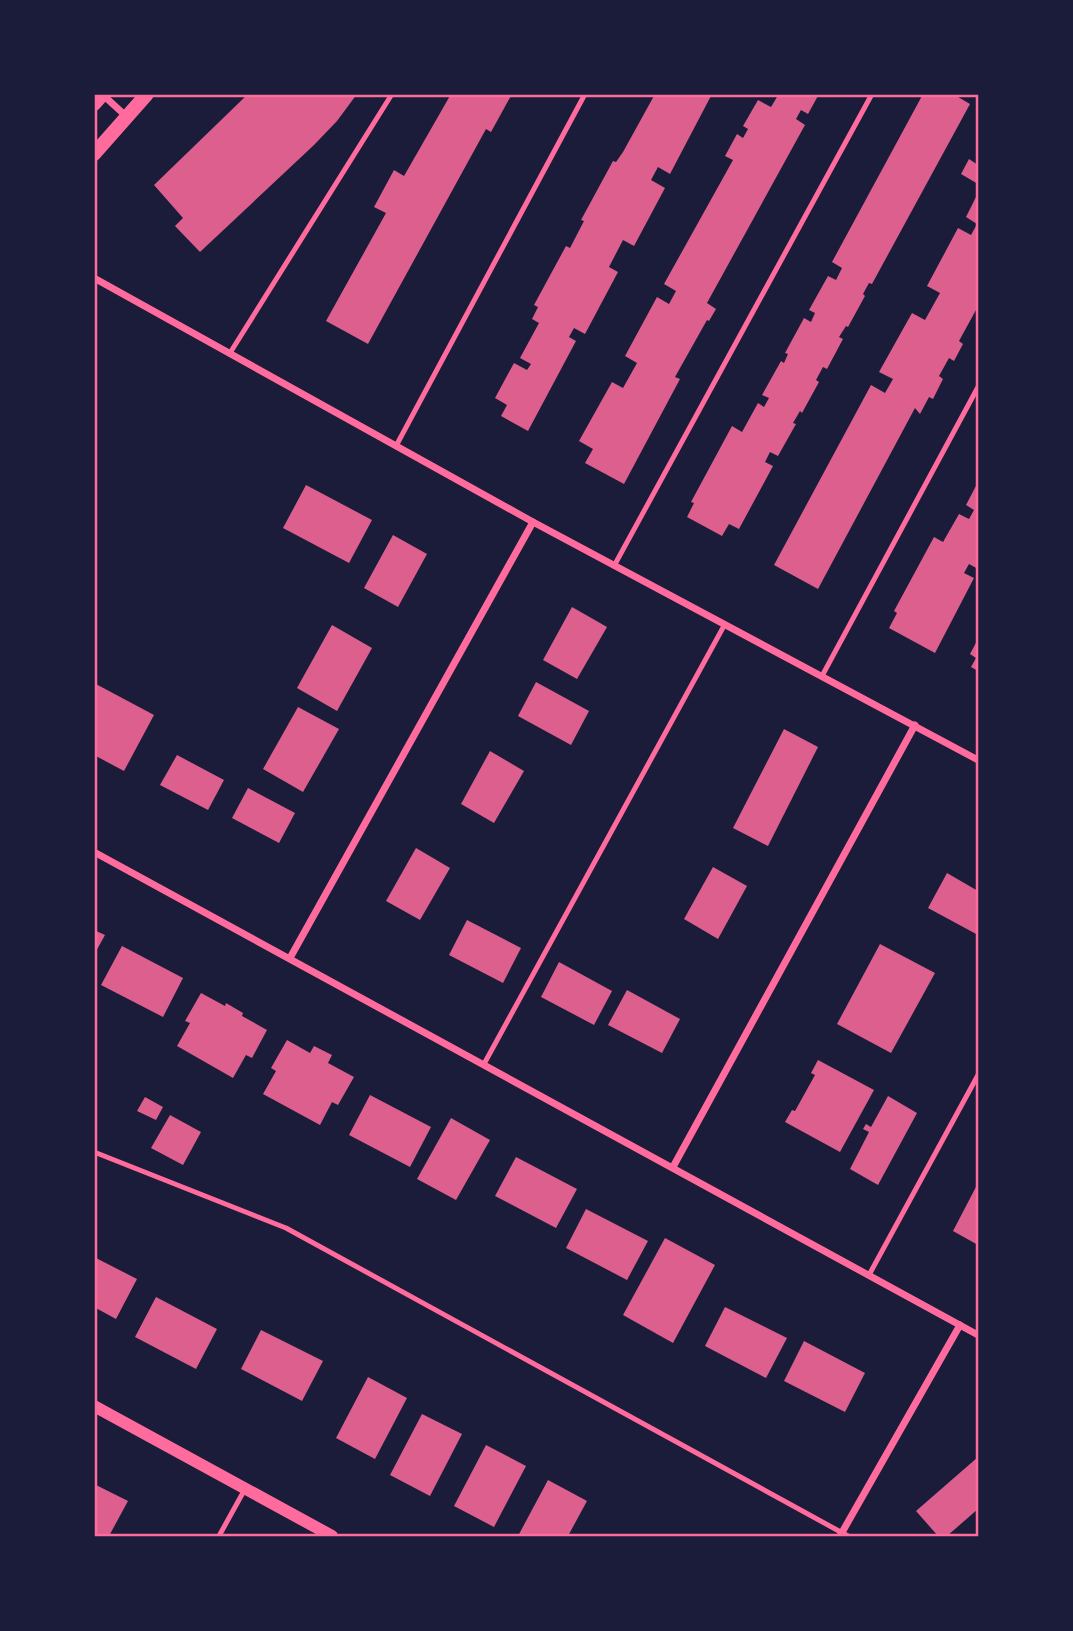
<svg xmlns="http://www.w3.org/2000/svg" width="1073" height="1631" font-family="'Fira Sans Condensed',sans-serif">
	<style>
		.building { fill: #dd5f8e }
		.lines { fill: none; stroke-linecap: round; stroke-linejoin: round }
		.service { stroke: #ff6b9d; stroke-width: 5 }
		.minor { stroke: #ff6b9d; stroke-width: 7 }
		.tertiary { stroke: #ff6b9d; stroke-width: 12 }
		.secondary { stroke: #ff6b9d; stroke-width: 14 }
		.neatline { fill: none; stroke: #ff6b9d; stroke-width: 2.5 }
	</style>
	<rect width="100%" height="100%" fill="#1b1b3a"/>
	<g class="building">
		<path d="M248 94H357L337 121 314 145 200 252 175 226 183 218 154 185Z"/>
		<path d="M451 94H512L491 132 486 129 368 344 326 321 386 213 374 207 394 170 404 176Z"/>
		<path d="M655 94H712L670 174 658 167 651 180 665 188 634 246 623 240 609 267 618 272 585 334 574 328 569 337 576 341 528 431 501 416 507 405 495 398 514 363 527 370 531 364 520 358 539 323 532 319 538 307 534 305 566 246 570 248 584 221 581 220 613 161 616 162 623 152Z"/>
		<path d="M773 94H819L808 114 801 110 796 119 805 125 707 303 716 309 709 321 707 320 675 377 680 379 624 484 585 463 593 449 579 441 612 382 623 388 637 363 625 356 657 297 669 304 676 291 664 284 733 160 725 156 737 134 743 138 748 129 743 126 758 100 771 107 777 97Z"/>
		<path d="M923 94H953L970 104 872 284 869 283 863 294 865 296 848 327 846 326 839 337 843 339 827 369 823 367 816 380 819 382 802 413 800 411 793 423 796 424 778 456 770 452 765 462 773 466 739 529 729 524 722 536 687 517 694 503 691 502 732 426 742 432 758 403 764 407 769 398 762 395 781 361 784 363 788 354 785 353 804 318 811 322 815 313 809 310 828 276 836 280 842 268 832 262Z"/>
		<path d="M969 159 978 165V184L961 174Z"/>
		<path d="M978 193V311L976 310 959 341 963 344 954 361 949 358 939 376 943 379 933 399 929 397 920 414 915 408 818 589 774 565 871 385 885 393 893 379 879 372 912 313 925 320 940 293 927 286 958 228 971 235 977 224 966 217Z"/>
		<path d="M978 482V569L969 564 964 573 974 578 935 653 889 628 897 613 894 611 934 537 943 542 959 514 969 519 974 510 966 505Z"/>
		<path d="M306 485 372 520 349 563 283 528Z"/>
		<path d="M393 535 427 554 398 607 364 588Z"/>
		<path d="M572 607 607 627 577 679 543 660Z"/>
		<path d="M332 625 372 648 337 711 297 688Z"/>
		<path d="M978 639V671L971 667 976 658 970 654Z"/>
		<path d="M536 682 589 711 571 745 518 716Z"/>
		<path d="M94 683 154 715 124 771 94 755Z"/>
		<path d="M298 707 339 729 303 792 263 769Z"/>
		<path d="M784 729 818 747 768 846 733 828Z"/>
		<path d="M490 751 524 771 494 823 461 804Z"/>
		<path d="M177 755 224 780 208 810 160 785Z"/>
		<path d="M248 788 295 813 279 843 232 818Z"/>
		<path d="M416 848 450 868 420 920 386 901Z"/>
		<path d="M713 867 747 886 718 939 684 919Z"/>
		<path d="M947 873 978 891V935L928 908Z"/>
		<path d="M467 920 521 948 503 983 449 955Z"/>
		<path d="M94 930 105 935 94 955Z"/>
		<path d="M880 944 935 973 891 1053 837 1024Z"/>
		<path d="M122 946 183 978 163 1017 101 985Z"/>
		<path d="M559 962 612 991 594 1025 541 997Z"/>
		<path d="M627 990 680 1019 662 1053 608 1025Z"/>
		<path d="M201 993 225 1006 226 1003 243 1013 242 1016 267 1030 252 1058 246 1055 233 1078 177 1046 190 1023 185 1021Z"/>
		<path d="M287 1040 310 1053 314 1046 332 1055 328 1063 354 1077 338 1105 332 1102 320 1125 263 1094 276 1071 271 1068Z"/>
		<path d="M818 1060 874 1090 840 1152 785 1122 792 1110 795 1111 815 1075 811 1073Z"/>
		<path d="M370 1095 431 1127 410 1167 349 1135Z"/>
		<path d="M888 1096 917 1113 878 1185 850 1169 869 1132 863 1129 866 1124 871 1127Z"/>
		<path d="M145 1097 163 1107 156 1120 137 1111Z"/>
		<path d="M170 1115 201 1132 183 1165 151 1148Z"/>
		<path d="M451 1118 490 1140 456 1200 417 1179Z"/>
		<path d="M516 1157 577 1189 556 1228 495 1196Z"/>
		<path d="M978 1183V1245L953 1231Z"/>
		<path d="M586 1209 648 1241 627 1280 566 1248Z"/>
		<path d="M665 1238 715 1265 673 1343 623 1315Z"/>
		<path d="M94 1257 137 1279 116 1319 94 1307Z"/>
		<path d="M156 1297 217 1329 196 1369 135 1337Z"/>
		<path d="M725 1307 787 1338 766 1378 705 1346Z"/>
		<path d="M261 1330 323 1361 302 1401 241 1369Z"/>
		<path d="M804 1341 865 1373 845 1412 784 1381Z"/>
		<path d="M368 1377 407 1398 375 1459 336 1438Z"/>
		<path d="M422 1414 462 1434 430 1496 390 1475Z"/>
		<path d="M486 1445 526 1466 494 1527 454 1506Z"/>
		<path d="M978 1457V1509L947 1536H938L916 1511Z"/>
		<path d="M548 1480 587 1501 568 1536H518Z"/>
		<path d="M94 1484 128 1501 109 1536H94Z"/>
	</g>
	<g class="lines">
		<g class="service">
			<path d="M230 353 392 94"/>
			<path d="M396 446 585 94"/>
			<path d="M614 566 872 94"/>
			<path d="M822 676 978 387"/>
			<path d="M484 1064 725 624"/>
			<path d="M94 1152 286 1228 848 1536"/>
			<path d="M869 1275 978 1075"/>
			<path d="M219 1536 245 1489"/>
		</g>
		<g class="minor">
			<path d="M103 95 127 117"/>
			<path d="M94 278 533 522 978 760"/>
			<path d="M94 852 978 1335"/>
			<path d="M290 958 533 522"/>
			<path d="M673 1167 915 725"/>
			<path d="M840 1536 960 1325"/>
		</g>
		<path class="tertiary" d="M94 1406 332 1536"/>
		<g class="secondary">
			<path d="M94 104 103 94"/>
			<path d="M94 154 147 94"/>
		</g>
	</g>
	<rect width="1073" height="1631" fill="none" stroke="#1b1b3a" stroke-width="192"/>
	<rect x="96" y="96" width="881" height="1439" class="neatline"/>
</svg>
